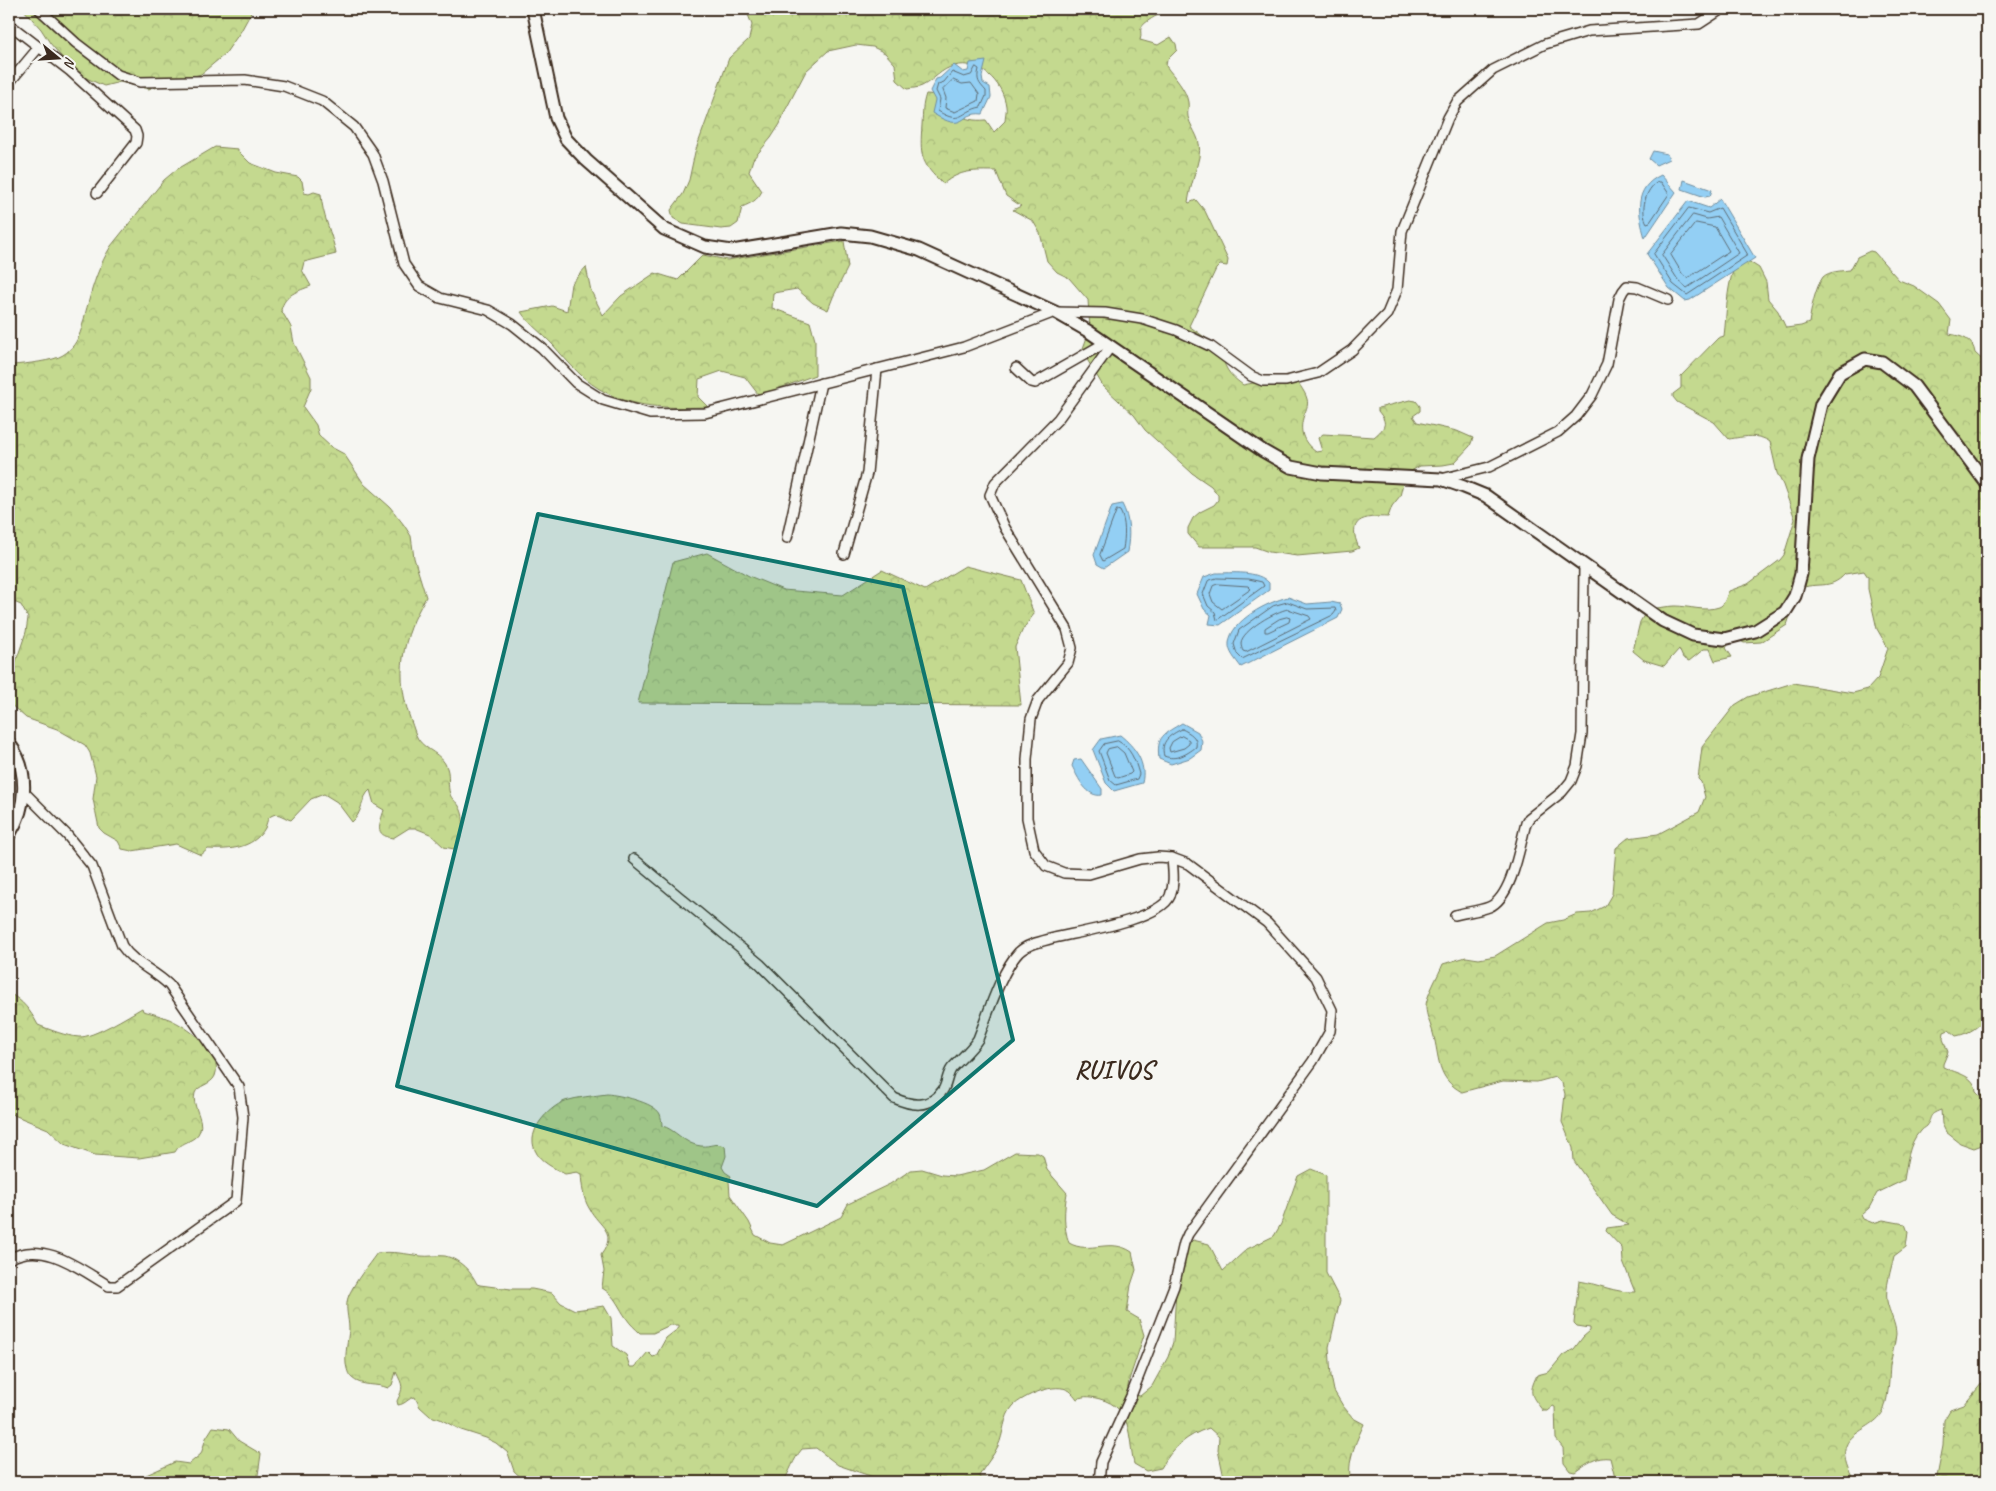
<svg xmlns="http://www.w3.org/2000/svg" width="1996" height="1491" font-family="Caveat,sans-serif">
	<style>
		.forest { fill: url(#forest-crowns); stroke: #808256 }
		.water { fill: #93cff4; stroke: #708d9e }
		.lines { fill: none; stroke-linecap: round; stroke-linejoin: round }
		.shore { stroke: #5e6c74; stroke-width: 1 }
		.minor-casing { stroke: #3b2a1e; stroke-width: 12 }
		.tertiary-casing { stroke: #3b2a1e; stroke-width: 15 }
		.minor { stroke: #f6f6f2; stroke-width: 9 }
		.tertiary { stroke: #f6f6f2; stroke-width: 11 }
		.marked { fill: #0f766e; fill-opacity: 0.2; stroke: #0f766e; stroke-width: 4; stroke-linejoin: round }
		.labels { text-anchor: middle; stroke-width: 4.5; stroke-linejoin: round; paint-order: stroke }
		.district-label { font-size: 25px; font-weight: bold; letter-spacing: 1px; fill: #3b2a1e; stroke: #f6f6f2 }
	</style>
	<defs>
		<pattern id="forest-crowns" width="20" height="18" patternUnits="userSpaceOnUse" patternTransform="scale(1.25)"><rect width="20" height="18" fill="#c4d98f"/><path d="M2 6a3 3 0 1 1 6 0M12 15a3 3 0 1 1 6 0" fill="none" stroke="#a9ba7b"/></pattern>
	</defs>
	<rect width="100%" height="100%" fill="#f6f6f2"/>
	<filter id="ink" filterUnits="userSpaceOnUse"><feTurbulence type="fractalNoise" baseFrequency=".02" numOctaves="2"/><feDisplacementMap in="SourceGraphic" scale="10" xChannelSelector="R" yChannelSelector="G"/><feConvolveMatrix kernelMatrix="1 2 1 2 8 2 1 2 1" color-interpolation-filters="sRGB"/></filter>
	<g filter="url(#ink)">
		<g class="forest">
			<path d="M23 9H253L241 31 225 54 201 74 155 88 151 83V88L149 89 120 82 104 86 75 73 50 43 41 29Z"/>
			<path d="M744 9H1190C1178 18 1175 10 1164 13 1158 14 1144 22 1141 28 1140 32 1142 35 1140 40L1158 45 1171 37 1176 44 1177 50 1167 60 1166 66C1174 77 1186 89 1188 102 1189 107 1187 112 1188 117 1193 133 1202 138 1199 157 1196 172 1190 187 1188 202L1189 203 1196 200 1205 211 1228 260 1227 266 1220 265 1216 269 1189 326 1221 349C1224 368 1228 374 1243 385L1293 375C1297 382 1305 391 1307 399 1309 406 1305 411 1303 418 1299 433 1304 443 1316 452L1322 451 1318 438 1323 434 1374 437C1386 427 1388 423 1378 411V408L1410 400 1416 401 1420 406V411L1413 416 1417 422 1457 431 1473 438 1470 446 1454 463 1443 465 1420 466 1409 472 1404 479 1400 496 1392 506 1388 517C1363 516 1346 519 1359 548L1352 551 1297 556 1269 552 1255 547H1199L1188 534V528L1193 518 1200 512 1214 505 1218 500V495L1211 486 1192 473 1145 430 1134 415 1103 386 1082 351 1090 329 1088 300 1069 278 1057 272 1047 261 1040 233 1033 221 1013 210 1021 206 1006 196 996 171C974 171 961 169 943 184 920 163 920 154 922 125 923 112 922 106 926 94L941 95C956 113 961 122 986 120L994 132 1005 121C1005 116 1007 110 1006 106 1003 82 979 59 954 66 941 69 934 80 922 86 918 88 912 88 907 89L897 80 895 64 885 53 873 47 856 45 828 51 806 71 785 111 780 124 771 138 753 159 749 172 762 191C757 201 751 203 742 207L738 223 731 228 721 229 683 224 673 218 671 210 683 194 689 180 695 152 729 58 749 39 752 25 747 12Z"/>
			<path d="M215 147 238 149V151L250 163 276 173 298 177 302 181 304 193 309 194 314 192 321 194C322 215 332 233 336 254L304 262 302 270 311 286C298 291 285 294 281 310L291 327 294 343 311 377V388L303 407 316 425 319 436 331 447 344 454 364 484 390 507 404 525 411 536 414 558 426 597C402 638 394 675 411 721 413 726 415 734 418 739 426 751 442 753 447 768 450 776 447 786 450 794 451 799 457 802 459 806 467 819 463 838 454 849L444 847 430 834 415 828H409L393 838C373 835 380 824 384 810L374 804 370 790C361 797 363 813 352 822L337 802 324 794 311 799 291 820C286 819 278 812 273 815 267 817 267 823 265 828 253 849 229 850 208 849L201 855 176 844 132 851 122 849 118 841 104 833 99 828 93 799 96 776 90 753 85 745 57 729 26 718 9 703V682L26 632 28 618 21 605 9 600V373L13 365C25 364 54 361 63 355 82 343 82 323 88 304 93 284 100 264 111 246L164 180 176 170Z"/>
			<path d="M844 241 848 267 833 297 828 310 813 303 797 289 773 293 772 308 810 322 815 340V375L772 391 758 394 745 377 722 371 699 379 698 397 708 407C673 408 639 409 607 393 585 383 568 362 553 345 542 333 530 325 521 312L552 306 567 311 571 284 586 267 591 291 603 315 621 296 655 273 678 280 703 255 727 260Z"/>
			<path d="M1870 251 1874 252 1899 280 1914 286 1939 304 1951 320 1949 334C1962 336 1973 339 1975 353L1987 364V1015C1979 1027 1971 1033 1956 1036L1949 1030 1944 1032 1943 1039 1948 1052 1943 1064V1067C1958 1074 1975 1075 1976 1092L1980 1096 1987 1093V1143L1974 1148 1960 1143 1946 1132 1942 1124 1941 1110C1927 1115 1933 1117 1926 1126 1924 1128 1921 1129 1920 1131 1908 1144 1907 1164 1904 1180L1877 1193 1869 1208 1861 1215 1863 1219 1873 1223 1883 1220 1905 1224 1908 1232 1906 1247 1894 1256C1891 1270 1885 1287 1887 1301 1889 1312 1896 1324 1896 1334 1895 1344 1892 1355 1890 1365 1889 1379 1889 1392 1885 1406 1878 1436 1822 1427 1855 1482H1616L1610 1458C1596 1456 1586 1464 1575 1472L1570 1471 1564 1463 1563 1448 1556 1439 1555 1407 1553 1406 1547 1411H1543C1531 1395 1528 1394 1537 1375L1549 1372 1563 1355 1574 1349 1583 1337 1590 1331V1328L1577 1326 1574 1323 1579 1281C1599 1284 1615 1293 1635 1292L1623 1262 1622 1248 1606 1231 1607 1228 1629 1225 1612 1215 1574 1161 1573 1148 1562 1122 1565 1094 1562 1083 1555 1077 1537 1082 1503 1081 1462 1092C1436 1078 1440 1058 1433 1033 1431 1025 1426 1016 1426 1007 1425 998 1439 974 1443 964L1466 957 1479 959 1495 956 1548 923 1563 920 1577 914 1591 913 1605 906 1612 894 1616 848 1628 838 1658 834 1699 812 1705 797 1701 782 1698 779 1702 747 1735 705 1748 697 1793 683 1853 693 1868 689 1878 678 1888 648 1877 629 1868 589V577L1864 571 1845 574C1830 591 1816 581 1799 589L1787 625 1761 642 1744 643 1735 638H1732L1726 648 1732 657 1715 661 1710 649H1704L1689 661 1683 658 1679 649 1664 666 1644 660 1633 651 1640 622 1648 608C1658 609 1666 606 1675 606 1689 606 1705 612 1719 607 1725 605 1726 596 1729 591L1748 584 1780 560 1784 555 1795 519 1783 485 1777 473 1770 442C1758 433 1743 437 1729 439L1714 422 1677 402 1673 397V394L1681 388V376L1718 338 1724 336C1727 312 1726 291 1734 268L1748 261 1759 268 1766 282 1768 299 1778 311 1786 328 1801 326 1809 323C1811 310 1815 288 1823 277 1829 271 1842 271 1850 270L1857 257Z"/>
			<path d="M707 553 749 576 783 590 843 595 882 570 925 590 965 566 1021 580 1034 614 1023 629 1015 647 1021 705 638 703 673 562Z"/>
			<path d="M9 993C23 1001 30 1010 38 1025 51 1030 65 1036 79 1037 93 1038 128 1016 142 1008L143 1011C152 1013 161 1016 169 1019 188 1027 224 1053 215 1076 211 1085 198 1085 195 1093 191 1106 204 1118 200 1130 197 1142 180 1141 175 1152L139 1158 95 1155 64 1144 48 1129 9 1113Z"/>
			<path d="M607 1094C619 1095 654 1102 660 1114 661 1117 662 1122 662 1126 674 1128 685 1145 701 1146 711 1147 714 1142 725 1146L726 1156 722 1167 725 1172 731 1176 729 1181 730 1195 749 1222 755 1235 770 1243 783 1245 841 1217 848 1204 890 1184 911 1170 922 1169 942 1175 956 1176 984 1170 1015 1152 1038 1153 1043 1156 1047 1170 1067 1193C1064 1210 1063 1226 1069 1243 1090 1255 1110 1237 1132 1252L1136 1270 1131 1285 1127 1312 1139 1319 1144 1335 1129 1380 1127 1393 1140 1396 1152 1386 1168 1357 1173 1342 1177 1273 1173 1260 1193 1240 1209 1244 1223 1271 1247 1249 1274 1236 1281 1224 1298 1176 1311 1169 1326 1175V1273L1340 1300 1329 1347 1331 1376 1334 1391 1343 1406 1353 1418 1364 1424C1356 1442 1346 1462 1351 1482H1225L1218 1450 1219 1437 1209 1428C1187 1435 1172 1448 1161 1468L1146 1471 1134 1464C1128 1437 1133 1408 1100 1399 1092 1397 1085 1395 1077 1399 1075 1396 1072 1393 1070 1391 1056 1381 1023 1396 1013 1406 1003 1417 1004 1434 998 1446 993 1457 985 1465 979 1476L980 1478H986L985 1482H883L879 1479 838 1465 816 1448 802 1449C792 1461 791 1470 783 1482H526L514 1471 508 1453 496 1443 486 1438 461 1430 440 1419 430 1416 420 1407 415 1397C408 1398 406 1404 398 1405L397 1401C404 1387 403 1386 396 1372L392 1385 388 1388C377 1383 361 1387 352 1378 348 1375 347 1369 346 1364 345 1353 348 1341 349 1329 349 1318 344 1306 349 1295 356 1280 367 1267 377 1253 392 1251 406 1254 421 1256 428 1257 437 1255 445 1256 459 1259 471 1271 477 1284L480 1285 511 1289H532L552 1293 561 1303 575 1310 604 1306 611 1318 613 1346 626 1355 630 1367H635L648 1352 653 1357 656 1356 666 1338 679 1328V1325H670L653 1333H640C636 1329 630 1324 627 1319 618 1307 616 1296 602 1288L604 1271 601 1255C618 1231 600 1228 589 1208 583 1198 582 1186 581 1174L577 1172 565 1174C554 1168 540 1162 535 1150 526 1131 548 1108 565 1101 578 1097 593 1096 607 1094Z"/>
			<path d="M1987 1377V1482H1936L1943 1446 1944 1420 1950 1410 1964 1405Z"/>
			<path d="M213 1427 229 1429 239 1441 261 1454 257 1482H142L144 1476 175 1462 189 1464 201 1454 206 1438Z"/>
		</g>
		<g class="water">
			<path d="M986 61 982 77 983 83 990 87 991 97 983 114C958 111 967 135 932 113L935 100 930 91 936 79 940 78 954 65 963 72 968 71 970 63Z"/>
			<path d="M1653 151 1667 154 1669 159 1656 165 1649 159Z"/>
			<path d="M1661 175 1676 192 1645 238C1638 213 1633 188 1661 175Z"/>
			<path d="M1684 180 1712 190 1710 196 1705 197 1682 189Z"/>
			<path d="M1720 199 1755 258 1690 300 1685 301 1669 288 1647 254 1688 201 1709 208Z"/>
			<path d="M1122 504C1130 519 1130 535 1127 552L1104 568 1097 564 1094 555 1112 506Z"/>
			<path d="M1216 573C1232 573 1258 570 1269 583V590L1220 625 1209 624 1211 615 1204 609 1197 594 1204 577Z"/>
			<path d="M1288 597 1307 604 1331 602 1340 604 1342 609 1338 618 1241 667C1236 660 1228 652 1229 643 1231 620 1268 602 1288 597Z"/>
			<path d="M1182 723 1198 732 1202 741 1201 750 1190 758 1171 764 1159 759C1156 736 1164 734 1182 723Z"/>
			<path d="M1120 735C1135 747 1147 763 1142 783L1114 791 1106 783 1093 750 1101 739Z"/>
			<path d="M1081 759 1102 789V795C1087 798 1078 778 1072 766L1074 760Z"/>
		</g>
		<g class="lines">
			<g class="shore">
				<path d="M976 67 979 69C976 81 979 83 986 91V96L981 107C960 111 962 126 938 111L940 99 936 91 938 84 944 82 952 72 964 77 971 75Z"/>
				<path d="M953 80 962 84 971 83 979 94 978 101 955 112 945 108 946 98 943 90Z"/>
				<path d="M1658 182H1661L1669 194 1650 222 1647 223C1640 212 1645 188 1658 182Z"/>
				<path d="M1689 208 1708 213 1720 208 1748 255 1687 295 1673 284 1654 254Z"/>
				<path d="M1693 215 1707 219 1718 217 1739 253 1687 288 1678 280 1662 255Z"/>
				<path d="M1696 223 1715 227 1729 251 1688 278 1683 275 1671 255Z"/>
				<path d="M1117 510 1120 511C1126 521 1125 537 1123 549L1103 561 1100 555Z"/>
				<path d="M1217 578 1249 579 1262 582 1264 586 1217 620 1215 612 1208 606 1203 594 1208 581Z"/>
				<path d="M1218 584 1248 586 1251 589 1222 609 1213 602 1210 594 1213 586Z"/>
				<path d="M1288 602 1307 609 1335 608 1336 611 1333 615 1242 659 1237 654 1234 644 1239 630 1273 606Z"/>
				<path d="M1288 609 1309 616 1311 619 1246 652 1243 651C1242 649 1241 646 1241 643 1242 630 1276 611 1288 609Z"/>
				<path d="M1287 617 1290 618 1289 622 1268 632H1265V628L1279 619Z"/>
				<path d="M1182 729C1190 733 1198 737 1196 747 1187 754 1176 761 1164 756 1160 741 1170 735 1182 729Z"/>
				<path d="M1182 736 1189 740V744L1184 748 1170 752 1169 748 1172 742Z"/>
				<path d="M1118 741C1131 748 1135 760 1139 774L1137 779 1116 785 1110 780 1099 751 1104 744Z"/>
				<path d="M1117 747 1124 753 1132 772 1130 774 1118 778 1115 776 1106 753 1108 749Z"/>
			</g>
			<g class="minor-casing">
				<g id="minor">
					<path d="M39 9 76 43 118 75 140 82 245 80 284 86 322 101 354 127 373 154 383 181 404 264 419 286 440 298 488 310 512 324 542 348 576 383 603 400 650 414 705 413 964 347 1055 312 1105 313 1142 319 1176 330 1210 346 1251 376 1263 381H1286L1318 373 1352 350 1387 314 1397 290 1402 231 1448 118 1457 102 1493 70 1545 44 1589 31 1699 24 1722 9"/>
					<path d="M9 24 70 71 135 130 137 136 136 143 97 193"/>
					<path d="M9 83 39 47"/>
					<path d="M1016 368 1031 382 1035 383 1105 343"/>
					<path d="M1441 479 1489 467 1558 432 1576 416 1592 395 1607 364 1619 299 1623 291 1627 286 1637 287 1668 300"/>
					<path d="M787 538 821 383"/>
					<path d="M844 554 867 473 877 369"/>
					<path d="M634 859 760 964 894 1098C912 1106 930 1109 943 1090 947 1084 947 1074 952 1068 961 1058 971 1050 978 1039 988 1014 1001 971 1019 952 1027 944 1043 941 1054 938 1079 932 1160 920 1170 896 1175 883 1173 871 1172 858"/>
					<path d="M1455 915C1466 912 1479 911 1489 907 1512 898 1520 845 1526 823L1529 818 1562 792 1571 781 1577 766 1582 734 1584 565"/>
					<path d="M9 1259C43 1239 80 1269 109 1286H117L236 1201 243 1117 239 1087 169 985C154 970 134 964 122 946L92 866 67 835 25 793"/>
					<path d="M1099 1482 1101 1462 1131 1396 1174 1286 1184 1243 1188 1234 1313 1061 1330 1031 1332 1010 1316 977 1267 923 1188 864 1172 858 1158 857 1140 859 1089 874 1064 873 1046 866 1034 850 1027 818V759L1031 719 1038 700 1068 663 1072 648 1067 629 1005 528 990 495 995 483 1058 419 1111 346"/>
				</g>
			</g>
			<g class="tertiary-casing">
				<g id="tertiary">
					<path d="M533 9 556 118 566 139 586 160 664 229 705 247 732 251 841 233 870 236 919 250 1055 312 1088 331 1263 451 1291 467 1322 473 1441 479 1464 487 1486 496 1663 621 1693 635 1724 639 1755 631 1785 612 1795 596 1801 574 1808 459 1821 404 1840 373 1865 359 1882 362 1914 386 1987 484"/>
					<path d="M9 743C30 771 27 806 9 835"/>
				</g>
			</g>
			<use href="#minor" class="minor"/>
			<use href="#tertiary" class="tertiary"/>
		</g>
	</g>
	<path class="marked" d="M538 514 903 587 1013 1040 817 1206 397 1086Z"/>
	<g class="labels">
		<g class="district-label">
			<text x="1114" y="1078">RUIVOS</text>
		</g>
	</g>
	<rect width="1996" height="1491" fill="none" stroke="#f6f6f2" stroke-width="30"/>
	<rect x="15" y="15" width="1966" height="1461" fill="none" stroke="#3b2a1e" stroke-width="2" filter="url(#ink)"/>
	<g transform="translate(58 58) rotate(108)" stroke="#f6f6f2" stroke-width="4" paint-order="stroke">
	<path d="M0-4L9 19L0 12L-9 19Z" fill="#3b2a1e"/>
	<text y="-8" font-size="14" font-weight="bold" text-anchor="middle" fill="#3b2a1e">N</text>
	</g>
</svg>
